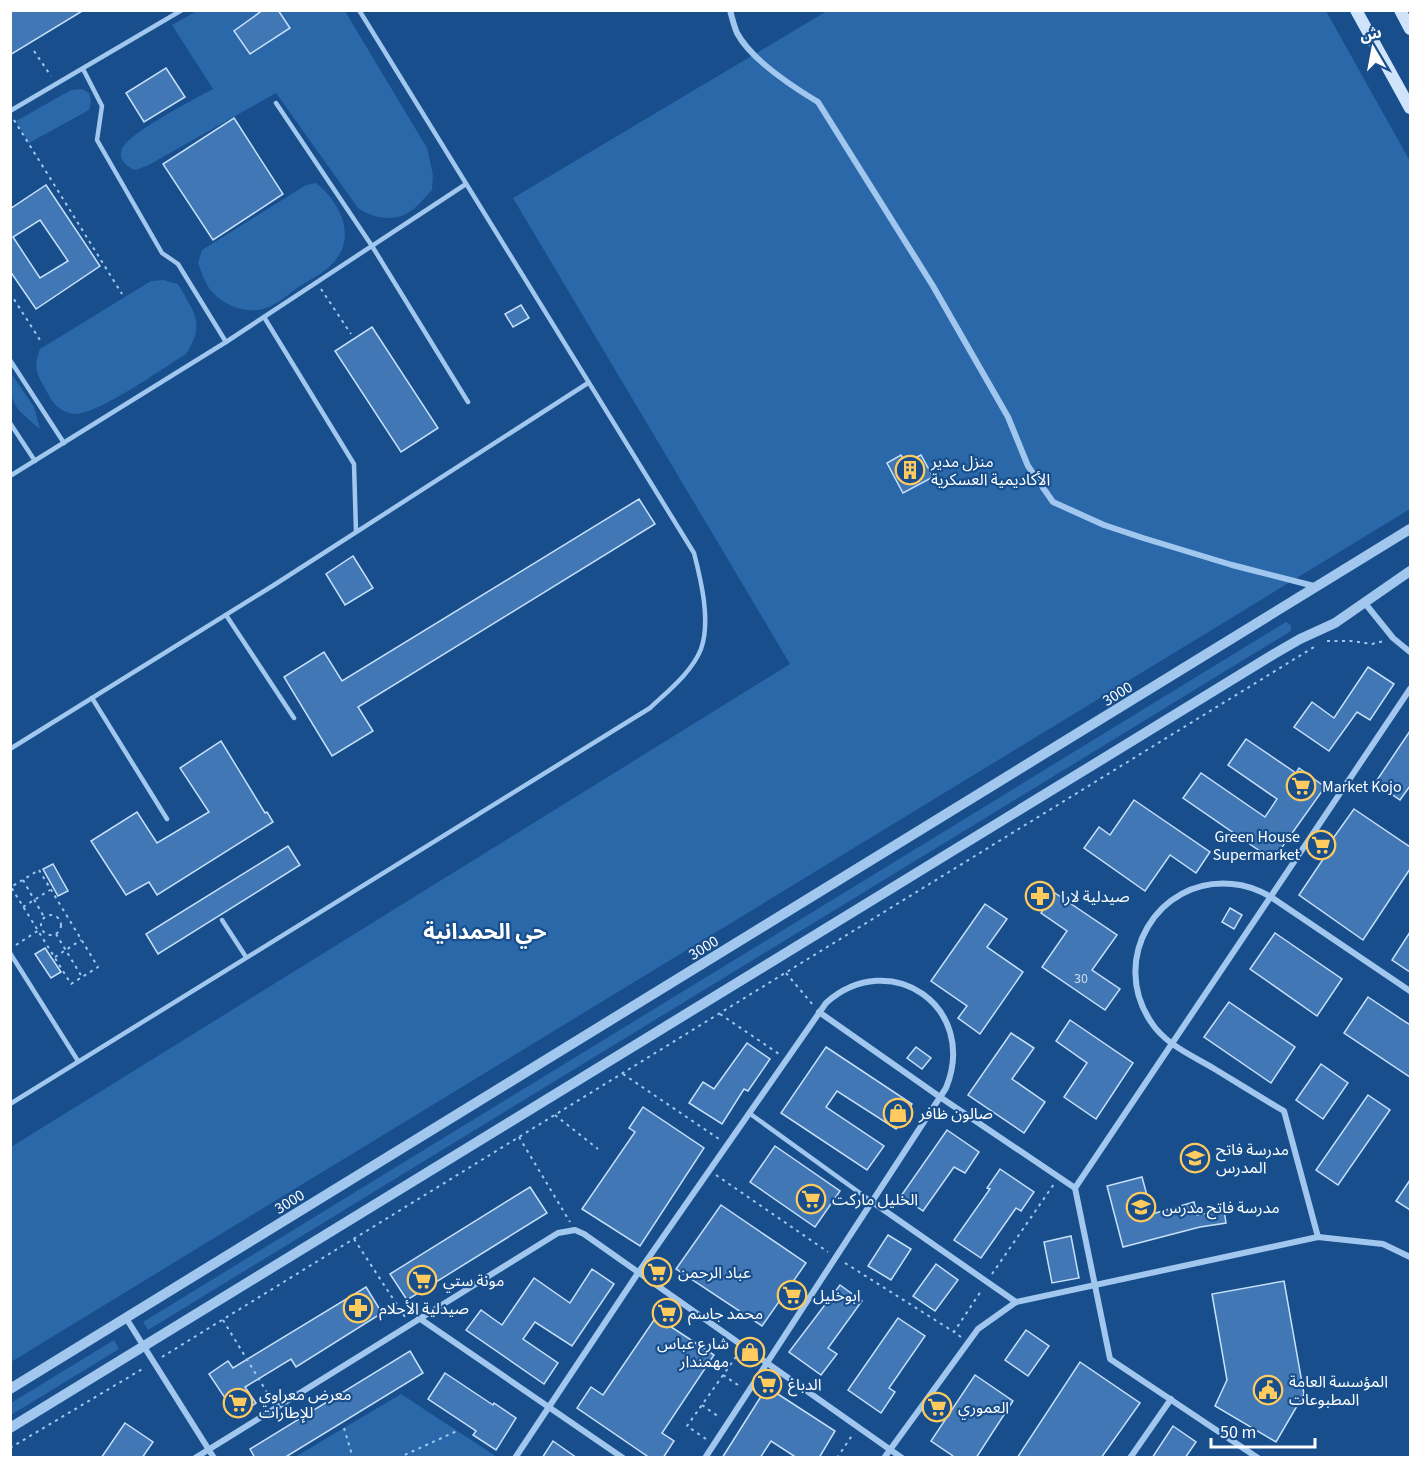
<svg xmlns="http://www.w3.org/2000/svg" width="1421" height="1468" font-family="'Source Sans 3','Noto Sans Arabic',sans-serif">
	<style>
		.green { fill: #2a68aa }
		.building { fill: #4077b4; stroke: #c7e0fa; stroke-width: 1.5; fill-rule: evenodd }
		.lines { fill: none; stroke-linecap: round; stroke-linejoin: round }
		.path { stroke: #a1c7ee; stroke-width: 2; stroke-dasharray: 3 4.5; stroke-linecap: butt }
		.service { stroke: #a1c7ee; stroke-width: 4.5 }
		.minor { stroke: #a1c7ee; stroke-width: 6 }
		.tertiary { stroke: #a1c7ee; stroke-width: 10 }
		.secondary { stroke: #cfe3fa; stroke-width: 12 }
		.labels { text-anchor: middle; stroke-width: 4.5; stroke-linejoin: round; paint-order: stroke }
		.number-label { font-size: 14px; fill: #cfddec }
		.poi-label { font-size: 16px; fill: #fff; stroke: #174e8b; text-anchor: start }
		.street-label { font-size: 16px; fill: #fff; stroke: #174e8b }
		.district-label { font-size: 22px; font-weight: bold; fill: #fff; stroke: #174e8b }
	</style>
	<rect width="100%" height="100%" fill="#174e8b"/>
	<g class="green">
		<path d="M197 11H345L427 148 433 175 432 190C425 197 417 208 408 213 393 222 372 218 358 208L276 93 147 166 135 170C126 166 118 160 122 149 127 134 196 98 213 89L172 25Z"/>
		<path d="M827 11H1326L1410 161V509L11 1362V1147L790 664 513 198Z"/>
		<path d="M82 89 89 93 91 102 89 110 29 143 16 121 71 90Z"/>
		<path d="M316 183C340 202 357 236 334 262 326 272 311 279 300 286 290 293 278 304 266 308 248 315 225 306 212 292 205 284 202 273 198 263L202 250 306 185Z"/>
		<path d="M163 280 178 284C194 313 206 323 186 354 163 368 99 414 75 414 61 413 53 404 47 392 38 375 32 368 40 349L151 281Z"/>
		<path d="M11 373 34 407 40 429C15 408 10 406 11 373Z"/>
		<path d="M1286 622 1291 625V631L148 1330 143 1322Z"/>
		<path d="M114 1340 119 1349 11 1415V1403Z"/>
		<path d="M401 1394 497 1457H295Z"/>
	</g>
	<g class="building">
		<path d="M10 10H84L10 55Z"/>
		<path d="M263 10H278L290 28 250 54 234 31Z"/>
		<path d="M166 68 185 97 144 122 126 93Z"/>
		<path d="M234 118 283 194 213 240 163 164Z"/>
		<path d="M46 185 100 266 36 309 10 271V209ZM40 220 68 261 40 278 13 237Z"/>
		<path d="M521 305 529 318 513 327 505 314Z"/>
		<path d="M372 327 438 428 401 452 335 351Z"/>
		<path d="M901 455 905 463 921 455 933 477 903 493 887 463Z"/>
		<path d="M639 499 655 524 358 707 373 731 332 756 284 677 324 652 342 681Z"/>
		<path d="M353 556 373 588 345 605 326 574Z"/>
		<path d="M1368 667 1394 684 1370 720 1357 712 1329 751 1294 727 1312 702 1334 718Z"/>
		<path d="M1410 731V786L1400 800 1375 783Z"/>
		<path d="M1246 739 1296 773 1299 768 1325 787 1273 860 1183 798 1201 773 1265 817 1277 799 1228 765Z"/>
		<path d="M221 741 265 813 267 812 273 822 157 895 149 882 126 895 91 841 137 812 157 843 209 812 180 768Z"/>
		<path d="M1134 800 1210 852 1196 873 1170 855 1145 891 1084 848 1099 827 1110 835Z"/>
		<path d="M1354 809 1410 847V869L1363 940 1299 895 1332 846 1329 844Z"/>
		<path d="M288 846 300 865 158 954 146 934Z"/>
		<path d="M53 864 68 891 58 896 43 869Z"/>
		<path d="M1055 893 1117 935 1092 970 1120 989 1105 1010 1042 967 1067 931 1041 913Z"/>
		<path d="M985 904 1007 919 987 947 1023 972 980 1034 958 1018 967 1006 931 981Z"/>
		<path d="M1230 908 1242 915 1234 929 1222 922Z"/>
		<path d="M1410 932V972L1392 960Z"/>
		<path d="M1275 933 1342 979 1317 1016 1250 969Z"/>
		<path d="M45 948 61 972 51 978 35 954Z"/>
		<path d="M1368 997 1410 1025V1077L1344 1033Z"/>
		<path d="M1229 1002 1295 1047 1271 1083 1204 1037Z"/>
		<path d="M1070 1020 1133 1063 1096 1119 1064 1097 1087 1063 1056 1041Z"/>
		<path d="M1011 1033 1034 1048 1012 1079 1045 1102 1024 1133 968 1095Z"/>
		<path d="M747 1043 770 1059 748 1091 744 1089 722 1124 689 1103 703 1082 714 1089Z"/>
		<path d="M826 1047 912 1104 896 1129 837 1091 826 1107 884 1146 867 1170 781 1113Z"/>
		<path d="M916 1047 931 1058 922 1069 907 1058Z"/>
		<path d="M1321 1064 1348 1083 1323 1119 1296 1100Z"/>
		<path d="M1368 1095 1390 1110 1338 1185 1316 1170Z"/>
		<path d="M643 1107 704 1148 640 1246 582 1209 635 1132 629 1128Z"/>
		<path d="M947 1130 979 1152 965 1173 954 1167 923 1211 901 1196Z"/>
		<path d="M775 1146 840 1191 815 1227 750 1182Z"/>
		<path d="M1000 1169 1034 1192 1021 1211 1016 1208 981 1258 954 1240 990 1189 987 1188Z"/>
		<path d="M1142 1177 1152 1214 1194 1202 1197 1215 1224 1210 1226 1223 1200 1227 1123 1247 1107 1186Z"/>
		<path d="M1410 1180V1210L1396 1201Z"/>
		<path d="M530 1187 547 1213 407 1300 390 1274Z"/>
		<path d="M721 1205 806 1263 762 1326 676 1269Z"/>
		<path d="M888 1235 911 1249 891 1280 868 1266Z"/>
		<path d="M1071 1236 1079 1278 1052 1283 1044 1242Z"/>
		<path d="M936 1264 958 1280 935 1311 913 1296Z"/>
		<path d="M592 1269 614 1284 572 1346 535 1322 523 1339 558 1363 544 1384 466 1330 481 1310 502 1325 534 1278 570 1303Z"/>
		<path d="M1284 1281 1304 1394 1276 1442 1215 1406 1227 1380 1212 1294Z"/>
		<path d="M840 1285 862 1301 828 1348 837 1354 821 1375 789 1352Z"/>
		<path d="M366 1287 382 1313 296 1367 291 1359 245 1387 256 1403 237 1416 209 1374 228 1361 233 1368Z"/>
		<path d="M656 1317 714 1355 662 1433 674 1441 663 1458H650L577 1408 591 1387 603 1395Z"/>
		<path d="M898 1318 925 1336 889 1388 895 1392 881 1413 848 1390Z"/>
		<path d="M1026 1330 1049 1346 1028 1376 1005 1360Z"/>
		<path d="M410 1351 423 1373 284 1458H255L250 1449Z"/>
		<path d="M1080 1362 1140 1403 1101 1458H1017Z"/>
		<path d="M445 1373 493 1405 494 1403 516 1418 496 1450 473 1435 476 1431 428 1399Z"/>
		<path d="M975 1375 1013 1401 976 1458H956L931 1441Z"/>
		<path d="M767 1387 835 1431 819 1458H797L771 1441 760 1458H722Z"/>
		<path d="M125 1423 153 1442 142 1458H101Z"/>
		<path d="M1173 1426 1196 1442 1185 1458H1152Z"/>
		<path d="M553 1441 577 1458H542Z"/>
	</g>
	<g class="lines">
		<g class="path">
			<path d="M34 51 51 76"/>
			<path d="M14 120 122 294"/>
			<path d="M321 289 351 334"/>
			<path d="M10 293 40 340"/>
			<path d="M1327 641H1351L1372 644 1384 641"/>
			<path d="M39 870 98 967 71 984 11 887Z"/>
			<path d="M23 880 44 917"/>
			<path d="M23 907 50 890"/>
			<circle cx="51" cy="925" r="10"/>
			<path d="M56 934 82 977"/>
			<path d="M16 945 39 930"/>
			<path d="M55 957 81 940"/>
			<path d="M786 973 813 1005"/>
			<path d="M720 1014 779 1054"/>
			<path d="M623 1074 719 1139"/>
			<path d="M555 1115 598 1149"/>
			<path d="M519 1137 570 1222"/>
			<path d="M716 1175 828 1252"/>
			<path d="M354 1239 405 1317"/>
			<path d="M845 1263 954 1332"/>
			<path d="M992 1274 1054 1184"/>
			<path d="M223 1320 271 1399"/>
			<path d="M961 1337 954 1332 981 1291"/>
			<path d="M162 1357 1314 647"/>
			<path d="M723 1375 741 1387"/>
			<path d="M702 1405 719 1417"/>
			<path d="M344 1428 353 1458"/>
			<path d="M706 1439 687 1426 738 1354"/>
			<path d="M10 1448 144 1368"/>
			<path d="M398 1458 457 1431"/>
			<path d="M837 1458 853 1434"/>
		</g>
		<g class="service">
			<path d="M83 69 102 106 97 140 162 253 178 264 226 342"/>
			<path d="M276 103 372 246 468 402"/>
			<path d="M10 111 182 10"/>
			<path d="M264 317 354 464 356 532"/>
			<path d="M10 360 64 443"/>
			<path d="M10 423 35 461"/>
			<path d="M10 476 226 342 466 184"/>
			<path d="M226 615 294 718"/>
			<path d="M92 698 167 819"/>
			<path d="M10 749 274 585 588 383"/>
			<path d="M222 920 246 957"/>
			<path d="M10 953 78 1061"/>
			<path d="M10 1104 650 708C668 691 692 672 701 649 711 621 701 580 694 553L359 10"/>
			<path d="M749 1113 871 1201"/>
		</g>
		<g class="minor">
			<path d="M730 10C732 18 734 26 737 33 751 59 793 87 818 102L933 286 1008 417 1028 466 1053 502 1104 525 1143 538 1232 565 1314 586"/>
			<path d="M1364 602 1393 638 1410 652"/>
			<path d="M819 1012 940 1097 1075 1188 1110 1359 1258 1458"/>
			<path d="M1075 1188 1410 689"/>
			<path d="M871 1201 1016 1302"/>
			<path d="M1318 1237 1284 1111C1260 1097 1236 1082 1213 1068 1191 1055 1165 1044 1151 1022 1109 960 1157 877 1232 884 1246 885 1259 890 1271 897L1410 991"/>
			<path d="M126 1318 214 1458"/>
			<path d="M419 1318 623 1458"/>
			<path d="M195 1458 558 1233 575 1230 584 1234 902 1458"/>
			<path d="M515 1458 638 1273 826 1003C890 946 979 1007 946 1088L705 1458"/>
			<path d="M884 1458 978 1329 1016 1302 1318 1237 1383 1244 1410 1257"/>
			<path d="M1130 1458 1171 1399"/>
		</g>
		<g class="tertiary">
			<path d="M10 1389 1410 529"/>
			<path d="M10 1428 1274 654 1300 639 1335 623 1410 571"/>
		</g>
		<g class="secondary">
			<path d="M1356 10 1410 108"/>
			<path d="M1400 10 1410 29"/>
		</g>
	</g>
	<defs>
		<g id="building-ring" transform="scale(1.5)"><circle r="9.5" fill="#174e8b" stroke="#ffcb5f" stroke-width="1.5"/><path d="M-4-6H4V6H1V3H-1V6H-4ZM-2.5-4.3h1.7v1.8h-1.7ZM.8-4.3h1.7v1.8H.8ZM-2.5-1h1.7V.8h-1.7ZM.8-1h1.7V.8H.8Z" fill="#ffcb5f"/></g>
		<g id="supermarket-ring" transform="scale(1.5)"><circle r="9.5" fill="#174e8b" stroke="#ffcb5f" stroke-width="1.5"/><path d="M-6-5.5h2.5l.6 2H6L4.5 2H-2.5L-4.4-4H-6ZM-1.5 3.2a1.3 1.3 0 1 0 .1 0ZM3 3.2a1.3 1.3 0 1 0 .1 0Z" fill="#ffcb5f"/></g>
		<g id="pharmacy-ring" transform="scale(1.5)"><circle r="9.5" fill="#174e8b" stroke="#ffcb5f" stroke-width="1.5"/><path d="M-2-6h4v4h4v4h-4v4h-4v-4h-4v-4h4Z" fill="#ffcb5f"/></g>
		<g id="shop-ring" transform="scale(1.5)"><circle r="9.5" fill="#174e8b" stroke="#ffcb5f" stroke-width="1.5"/><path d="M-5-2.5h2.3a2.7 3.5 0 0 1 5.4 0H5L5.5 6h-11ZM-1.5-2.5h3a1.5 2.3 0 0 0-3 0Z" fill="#ffcb5f"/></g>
		<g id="school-ring" transform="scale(1.5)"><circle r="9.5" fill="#174e8b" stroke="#ffcb5f" stroke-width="1.5"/><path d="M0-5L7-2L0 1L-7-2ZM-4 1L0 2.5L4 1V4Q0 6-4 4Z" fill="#ffcb5f"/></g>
		<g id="civic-ring" transform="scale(1.5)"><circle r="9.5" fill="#174e8b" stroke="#ffcb5f" stroke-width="1.5"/><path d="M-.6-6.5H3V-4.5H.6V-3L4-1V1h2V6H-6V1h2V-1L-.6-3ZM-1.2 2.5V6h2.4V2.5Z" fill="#ffcb5f"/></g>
	</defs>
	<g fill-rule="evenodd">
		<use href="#building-ring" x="910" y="470"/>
		<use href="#supermarket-ring" x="1301" y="786"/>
		<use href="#supermarket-ring" x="1321" y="845"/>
		<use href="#pharmacy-ring" x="1040" y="896"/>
		<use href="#shop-ring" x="898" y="1113"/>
		<use href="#school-ring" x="1195" y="1158"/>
		<use href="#supermarket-ring" x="811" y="1199"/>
		<use href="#school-ring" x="1141" y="1207"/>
		<use href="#supermarket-ring" x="657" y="1272"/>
		<use href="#supermarket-ring" x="422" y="1280"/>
		<use href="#supermarket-ring" x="792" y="1295"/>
		<use href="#pharmacy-ring" x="358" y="1308"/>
		<use href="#supermarket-ring" x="667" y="1313"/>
		<use href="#shop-ring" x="750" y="1352"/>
		<use href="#supermarket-ring" x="767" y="1384"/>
		<use href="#civic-ring" x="1268" y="1390"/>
		<use href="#supermarket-ring" x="238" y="1403"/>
		<use href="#supermarket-ring" x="937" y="1407"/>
	</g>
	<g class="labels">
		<g class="number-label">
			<text x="1081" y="983">30</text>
		</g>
		<g class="poi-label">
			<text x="931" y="467">منزل مدير<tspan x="931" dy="18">الأكاديمية العسكرية</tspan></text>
			<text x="1322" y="792">Market Kojo</text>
			<text x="1300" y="842" text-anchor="end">Green House<tspan x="1300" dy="18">Supermarket</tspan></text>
			<text x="1061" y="902">صيدلية لارا</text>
			<text x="919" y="1119">صالون ظافر</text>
			<text x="1216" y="1155">مدرسة فاتح<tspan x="1216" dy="18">المدرس</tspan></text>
			<text x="832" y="1205">الخليل ماركت</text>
			<text x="1162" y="1213">مدرسة فاتح مدرس</text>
			<text x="678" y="1278">عباد الرحمن</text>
			<text x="443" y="1286">مونة ستي</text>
			<text x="813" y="1301">ابوخليل</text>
			<text x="379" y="1314">صيدلية الأحلام</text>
			<text x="688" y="1319">محمد جاسم</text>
			<text x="729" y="1349" text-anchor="end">شارع عباس<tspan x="729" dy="18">مهمندار</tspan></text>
			<text x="1289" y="1387">المؤسسة العامة<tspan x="1289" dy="18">المطبوعات</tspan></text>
			<text x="788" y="1390">الدباغ</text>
			<text x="259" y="1400">معرض معراوي<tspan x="259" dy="18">للإطارات</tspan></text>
			<text x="958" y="1413">العموري</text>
		</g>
		<g class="street-label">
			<text transform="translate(1117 693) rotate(-32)" y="6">3000</text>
			<text transform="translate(703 947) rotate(-32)" y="6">3000</text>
			<text transform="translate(289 1201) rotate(-32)" y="6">3000</text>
		</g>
		<g class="district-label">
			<text x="485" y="939">حي الحمدانية</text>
		</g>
	</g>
	<rect width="1421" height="1468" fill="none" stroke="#ffffff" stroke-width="24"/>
	<g transform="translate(1373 48) rotate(350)" stroke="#174e8b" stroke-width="4.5" paint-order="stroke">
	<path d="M0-4.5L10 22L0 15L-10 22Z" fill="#ffffff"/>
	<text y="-9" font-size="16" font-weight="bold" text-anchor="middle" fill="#ffffff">ش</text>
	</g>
	<path d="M1211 1438v9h104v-9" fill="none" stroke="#ffffff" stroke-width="3"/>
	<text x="1220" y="1438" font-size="18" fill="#ffffff" stroke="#174e8b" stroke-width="4.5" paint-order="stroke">50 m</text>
</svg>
